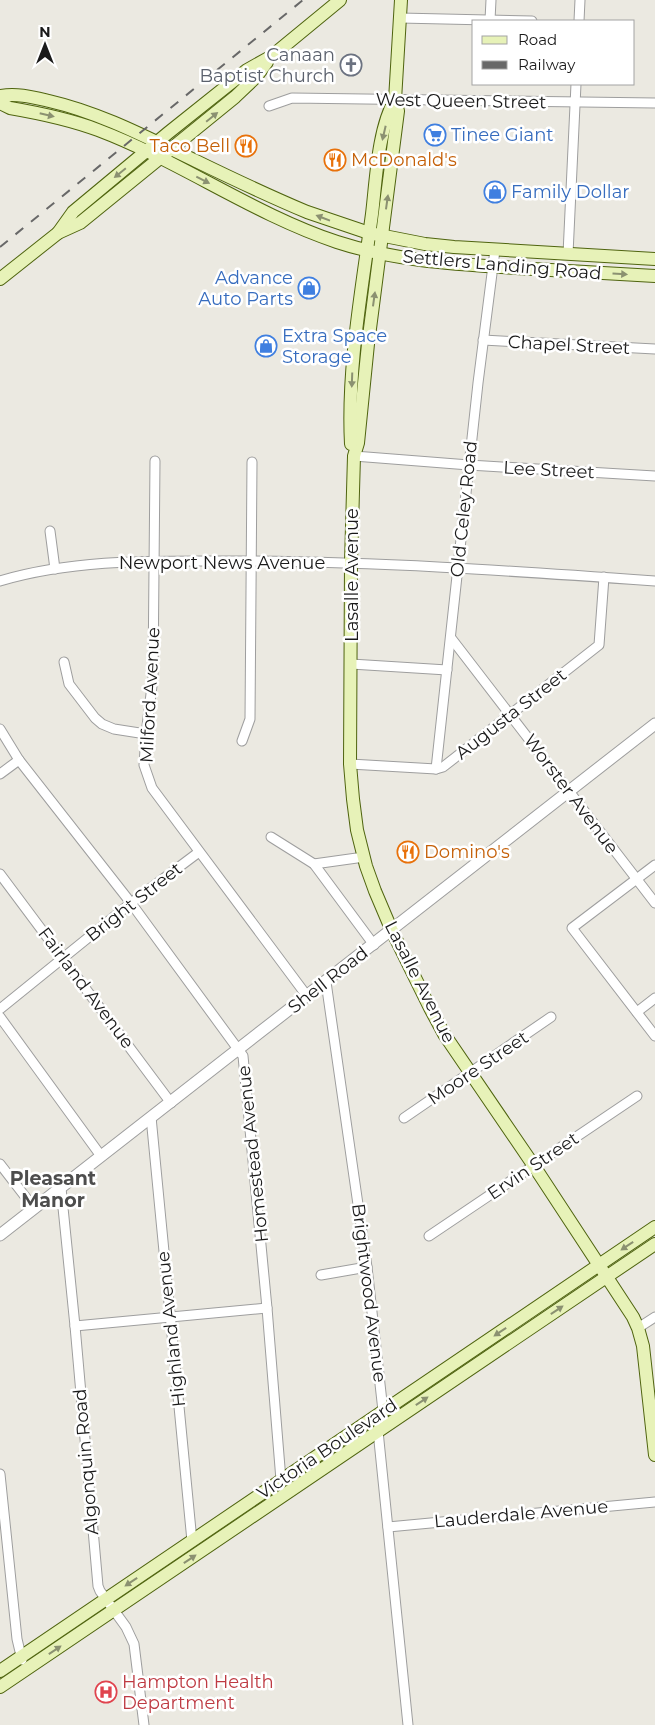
<svg xmlns="http://www.w3.org/2000/svg" width="655" height="1725" font-family="Montserrat,sans-serif">
	<style>
		.lines { fill: none; stroke-linecap: round; stroke-linejoin: round }
		.minor-casing { stroke: #9e9e9e; stroke-width: 11 }
		.tertiary-casing { stroke: #9e9e9e; stroke-width: 13 }
		.secondary-casing { stroke: #4f640f; stroke-width: 14 }
		.minor { stroke: #fff; stroke-width: 9 }
		.tertiary { stroke: #fff; stroke-width: 11 }
		.secondary { stroke: #e7f2b8; stroke-width: 12 }
		.rail { stroke: #686868; stroke-width: 2; stroke-dasharray: 10 10; stroke-linecap: butt }
		.oneway { fill: #8b9171 }
		.labels { text-anchor: middle; stroke-width: 5; stroke-linejoin: round; paint-order: stroke }
		.worship-label { font-size: 18px; fill: #5b616d; stroke: #fff; text-anchor: end }
		.street-label { font-size: 18px; fill: #1a1a1a; stroke: #fff }
		.shop-label { font-size: 18px; fill: #366cbe; stroke: #fff; text-anchor: start }
		.food-label { font-size: 18px; fill: #c56008; stroke: #fff; text-anchor: start }
		.health-label { font-size: 18px; fill: #be3a42; stroke: #fff; text-anchor: start }
		.neighbourhood-label { font-size: 19px; font-weight: bold; fill: #4d4d4d; stroke: #fff }
	</style>
	<rect width="100%" height="100%" fill="#ebe9e1"/>
	<g class="lines">
		<g class="minor-casing">
			<g id="minor">
				<path d="M400 18 532 21"/>
				<path d="M490 20 491 0"/>
				<path d="M579 21 580 0"/>
				<path d="M269 106 292 98 655 103"/>
				<path d="M568 254 576 84"/>
				<path d="M483 340 655 349"/>
				<path d="M354 456 469 465 655 476"/>
				<path d="M155 461 153 678 146 734 144 765 152 788 307 996"/>
				<path d="M50 531 55 569"/>
				<path d="M0 581C74 559 152 561 229 561 371 561 513 571 655 581"/>
				<path d="M451 638 655 903"/>
				<path d="M64 662 69 684 95 718 102 724 114 729 146 734"/>
				<path d="M351 664 447 670"/>
				<path d="M0 729 19 760 131 903 243 1056 267 1308 281 1480"/>
				<path d="M242 741 250 719 252 462"/>
				<path d="M350 764 436 769 443 767 599 645 604 577"/>
				<path d="M436 769 478 383 495 250"/>
				<path d="M0 774 19 760"/>
				<path d="M271 837 314 864 374 945"/>
				<path d="M314 864 364 857"/>
				<path d="M655 865 572 928 655 1036"/>
				<path d="M0 874 171 1103"/>
				<path d="M326 982 367 1267 383 1411 378 1431 408 1725"/>
				<path d="M0 1009 131 903 199 852"/>
				<path d="M637 1012 655 998"/>
				<path d="M0 1017 101 1156"/>
				<path d="M151 1117 192 1541"/>
				<path d="M404 1118 551 1017"/>
				<path d="M0 1164 34 1208"/>
				<path d="M61 1188 75 1326 98 1586 100 1591 126 1627 134 1644 144 1725"/>
				<path d="M429 1236 637 1096"/>
				<path d="M321 1275 367 1267"/>
				<path d="M75 1326 267 1308"/>
				<path d="M638 1328 655 1317"/>
				<path d="M0 1474 17 1639 22 1660"/>
				<path d="M388 1527 655 1502"/>
			</g>
		</g>
		<g class="tertiary-casing">
			<path id="tertiary" d="M0 1235 655 724"/>
		</g>
		<g class="secondary-casing">
			<g id="secondary">
				<path d="M401 0 395 100 398 111 368 344 358 443 354 456 351 562 350 764 353 799 357 830 366 866 375 891 392 931 430 1008 444 1034 534 1166 633 1317 638 1328 643 1346 655 1455"/>
				<path d="M0 96C17 93 32 97 49 101 101 113 148 138 196 161 233 179 269 196 307 212L369 233 425 244 454 247 655 259"/>
				<path d="M0 103 10 108C39 113 69 119 98 130 180 161 253 214 337 242 395 261 455 264 516 268 562 271 609 273 655 276"/>
				<path d="M58 233 73 212 168 133 247 70 272 56 340 0"/>
				<path d="M0 279 58 233 80 223 235 97 256 77 267 62"/>
				<path d="M351 444C347 369 362 289 372 214 376 181 378 128 395 100"/>
				<path d="M0 1671 655 1227"/>
				<path d="M0 1687 655 1244"/>
			</g>
		</g>
		<use href="#minor" class="minor"/>
		<use href="#tertiary" class="tertiary"/>
		<use href="#secondary" class="secondary"/>
		<path class="rail" d="M0 247 303 0"/>
	</g>
	<defs><path id="oneway-solid" d="M-6-.8H1V-3.2L6.5 0L1 3.2V.8H-6Z" transform="scale(1.25)"/></defs>
	<g class="oneway">
		<use href="#oneway-solid" transform="translate(47 115) rotate(13)"/>
		<use href="#oneway-solid" transform="translate(212 117) rotate(-39)"/>
		<use href="#oneway-solid" transform="translate(384 133) rotate(103)"/>
		<use href="#oneway-solid" transform="translate(120 173) rotate(141)"/>
		<use href="#oneway-solid" transform="translate(203 180) rotate(27)"/>
		<use href="#oneway-solid" transform="translate(387 202) rotate(-82)"/>
		<use href="#oneway-solid" transform="translate(323 218) rotate(-159)"/>
		<use href="#oneway-solid" transform="translate(620 274) rotate(3)"/>
		<use href="#oneway-solid" transform="translate(374 299) rotate(-82)"/>
		<use href="#oneway-solid" transform="translate(352 380) rotate(92)"/>
		<use href="#oneway-solid" transform="translate(627 1246) rotate(146)"/>
		<use href="#oneway-solid" transform="translate(557 1310) rotate(-34)"/>
		<use href="#oneway-solid" transform="translate(500 1332) rotate(146)"/>
		<use href="#oneway-solid" transform="translate(422 1401) rotate(-34)"/>
		<use href="#oneway-solid" transform="translate(190 1559) rotate(-34)"/>
		<use href="#oneway-solid" transform="translate(131 1582) rotate(146)"/>
		<use href="#oneway-solid" transform="translate(55 1650) rotate(-34)"/>
	</g>
	<defs>
		<g id="church-ring" transform="scale(1.125)"><circle r="9.5" fill="#fff" stroke="#6b7280" stroke-width="1.5"/><path d="M-1.2-6h2.4v3.5h3.3v2.4h-3.3V6h-2.4V-.1h-3.3v-2.4h3.3Z" fill="#6b7280"/></g>
		<g id="supermarket-ring" transform="scale(1.125)"><circle r="9.5" fill="#fff" stroke="#3f7fe0" stroke-width="1.5"/><path d="M-6-5.5h2.5l.6 2H6L4.5 2H-2.5L-4.4-4H-6ZM-1.5 3.2a1.3 1.3 0 1 0 .1 0ZM3 3.2a1.3 1.3 0 1 0 .1 0Z" fill="#3f7fe0"/></g>
		<g id="restaurant-ring" transform="scale(1.125)"><circle r="9.5" fill="#fff" stroke="#e8710a" stroke-width="1.5"/><path d="M-5-6h1v4h1v-4h1v4h1v-4h1v5L-1.5 .5V6h-2V.5L-5-1ZM5-6V6H3V1.5H1.5Q1.5-4 5-6Z" fill="#e8710a"/></g>
		<g id="shop-ring" transform="scale(1.125)"><circle r="9.5" fill="#fff" stroke="#3f7fe0" stroke-width="1.5"/><path d="M-5-2.5h2.3a2.7 3.5 0 0 1 5.4 0H5L5.5 6h-11ZM-1.5-2.5h3a1.5 2.3 0 0 0-3 0Z" fill="#3f7fe0"/></g>
		<g id="hospital-ring" transform="scale(1.125)"><circle r="9.5" fill="#fff" stroke="#e0444e" stroke-width="1.5"/><path d="M-5-5h3v3.5h4V-5h3V5h-3V1.5h-4V5h-3Z" fill="#e0444e"/></g>
	</defs>
	<g fill-rule="evenodd">
		<use href="#church-ring" x="351" y="65"/>
		<use href="#supermarket-ring" x="435" y="135"/>
		<use href="#restaurant-ring" x="246" y="146"/>
		<use href="#restaurant-ring" x="335" y="160"/>
		<use href="#shop-ring" x="495" y="192"/>
		<use href="#shop-ring" x="309" y="288"/>
		<use href="#shop-ring" x="266" y="346"/>
		<use href="#restaurant-ring" x="408" y="852"/>
		<use href="#hospital-ring" x="106" y="1692"/>
	</g>
	<g class="labels">
		<g class="worship-label">
			<text x="335" y="61">Canaan<tspan x="335" dy="21">Baptist Church</tspan></text>
		</g>
		<g class="street-label">
			<text transform="translate(461 101) rotate(1)" y="6">West Queen Street</text>
			<text transform="translate(502 265) rotate(5)" y="6">Settlers Landing Road</text>
			<text transform="translate(569 345) rotate(3)" y="6">Chapel Street</text>
			<text transform="translate(549 470) rotate(3)" y="6">Lee Street</text>
			<text transform="translate(464 509) rotate(-84)" y="6">Old Celey Road</text>
			<text x="222" y="569">Newport News Avenue</text>
			<text transform="translate(352 575) rotate(-90)" y="6">Lasalle Avenue</text>
			<text transform="translate(150 695) rotate(-87)" y="6">Milford Avenue</text>
			<text transform="translate(511 714) rotate(-38)" y="6">Augusta Street</text>
			<text transform="translate(571 794) rotate(53)" y="6">Worster Avenue</text>
			<text transform="translate(134 902) rotate(-38)" y="6">Bright Street</text>
			<text transform="translate(328 980) rotate(-38)" y="6">Shell Road</text>
			<text transform="translate(420 982) rotate(63)" y="6">Lasalle Avenue</text>
			<text transform="translate(86 988) rotate(53)" y="6">Fairland Avenue</text>
			<text transform="translate(478 1068) rotate(-34)" y="6">Moore Street</text>
			<text transform="translate(253 1154) rotate(-96)" y="6">Homestead Avenue</text>
			<text transform="translate(533 1166) rotate(-34)" y="6">Ervin Street</text>
			<text transform="translate(369 1293) rotate(83)" y="6">Brightwood Avenue</text>
			<text transform="translate(171 1329) rotate(-96)" y="6">Highland Avenue</text>
			<text transform="translate(327 1449) rotate(-34)" y="6">Victoria Boulevard</text>
			<text transform="translate(86 1462) rotate(-95)" y="6">Algonquin Road</text>
			<text transform="translate(521 1514) rotate(-5)" y="6">Lauderdale Avenue</text>
		</g>
		<g class="shop-label">
			<text x="451" y="141">Tinee Giant</text>
			<text x="511" y="198">Family Dollar</text>
			<text x="293" y="284" text-anchor="end">Advance<tspan x="293" dy="21">Auto Parts</tspan></text>
			<text x="282" y="342">Extra Space<tspan x="282" dy="21">Storage</tspan></text>
		</g>
		<g class="food-label">
			<text x="230" y="152" text-anchor="end">Taco Bell</text>
			<text x="351" y="166">McDonald's</text>
			<text x="424" y="858">Domino's</text>
		</g>
		<g class="health-label">
			<text x="122" y="1688">Hampton Health<tspan x="122" dy="21">Department</tspan></text>
		</g>
		<g class="neighbourhood-label">
			<text x="53" y="1185">Pleasant<tspan x="53" dy="22">Manor</tspan></text>
		</g>
	</g>
	<rect x="472" y="20" width="162" height="65" fill="#ffffff" stroke="#a3a3a3"/>
	<rect x="482" y="36" width="25" height="8" fill="#e7f2b8" stroke="#a3a3a3"/>
	<text x="518" y="45" font-size="15" fill="#1a1a1a">Road</text>
	<rect x="482" y="61" width="25" height="8" fill="#686868" stroke="#a3a3a3"/>
	<text x="518" y="70" font-size="15" fill="#1a1a1a">Railway</text>
	<g transform="translate(45 45)" stroke="#ffffff" stroke-width="4" paint-order="stroke">
	<path d="M0-4L9 19L0 12L-9 19Z" fill="#1a1a1a"/>
	<text y="-8" font-size="14" font-weight="bold" text-anchor="middle" fill="#1a1a1a">N</text>
	</g>
</svg>
